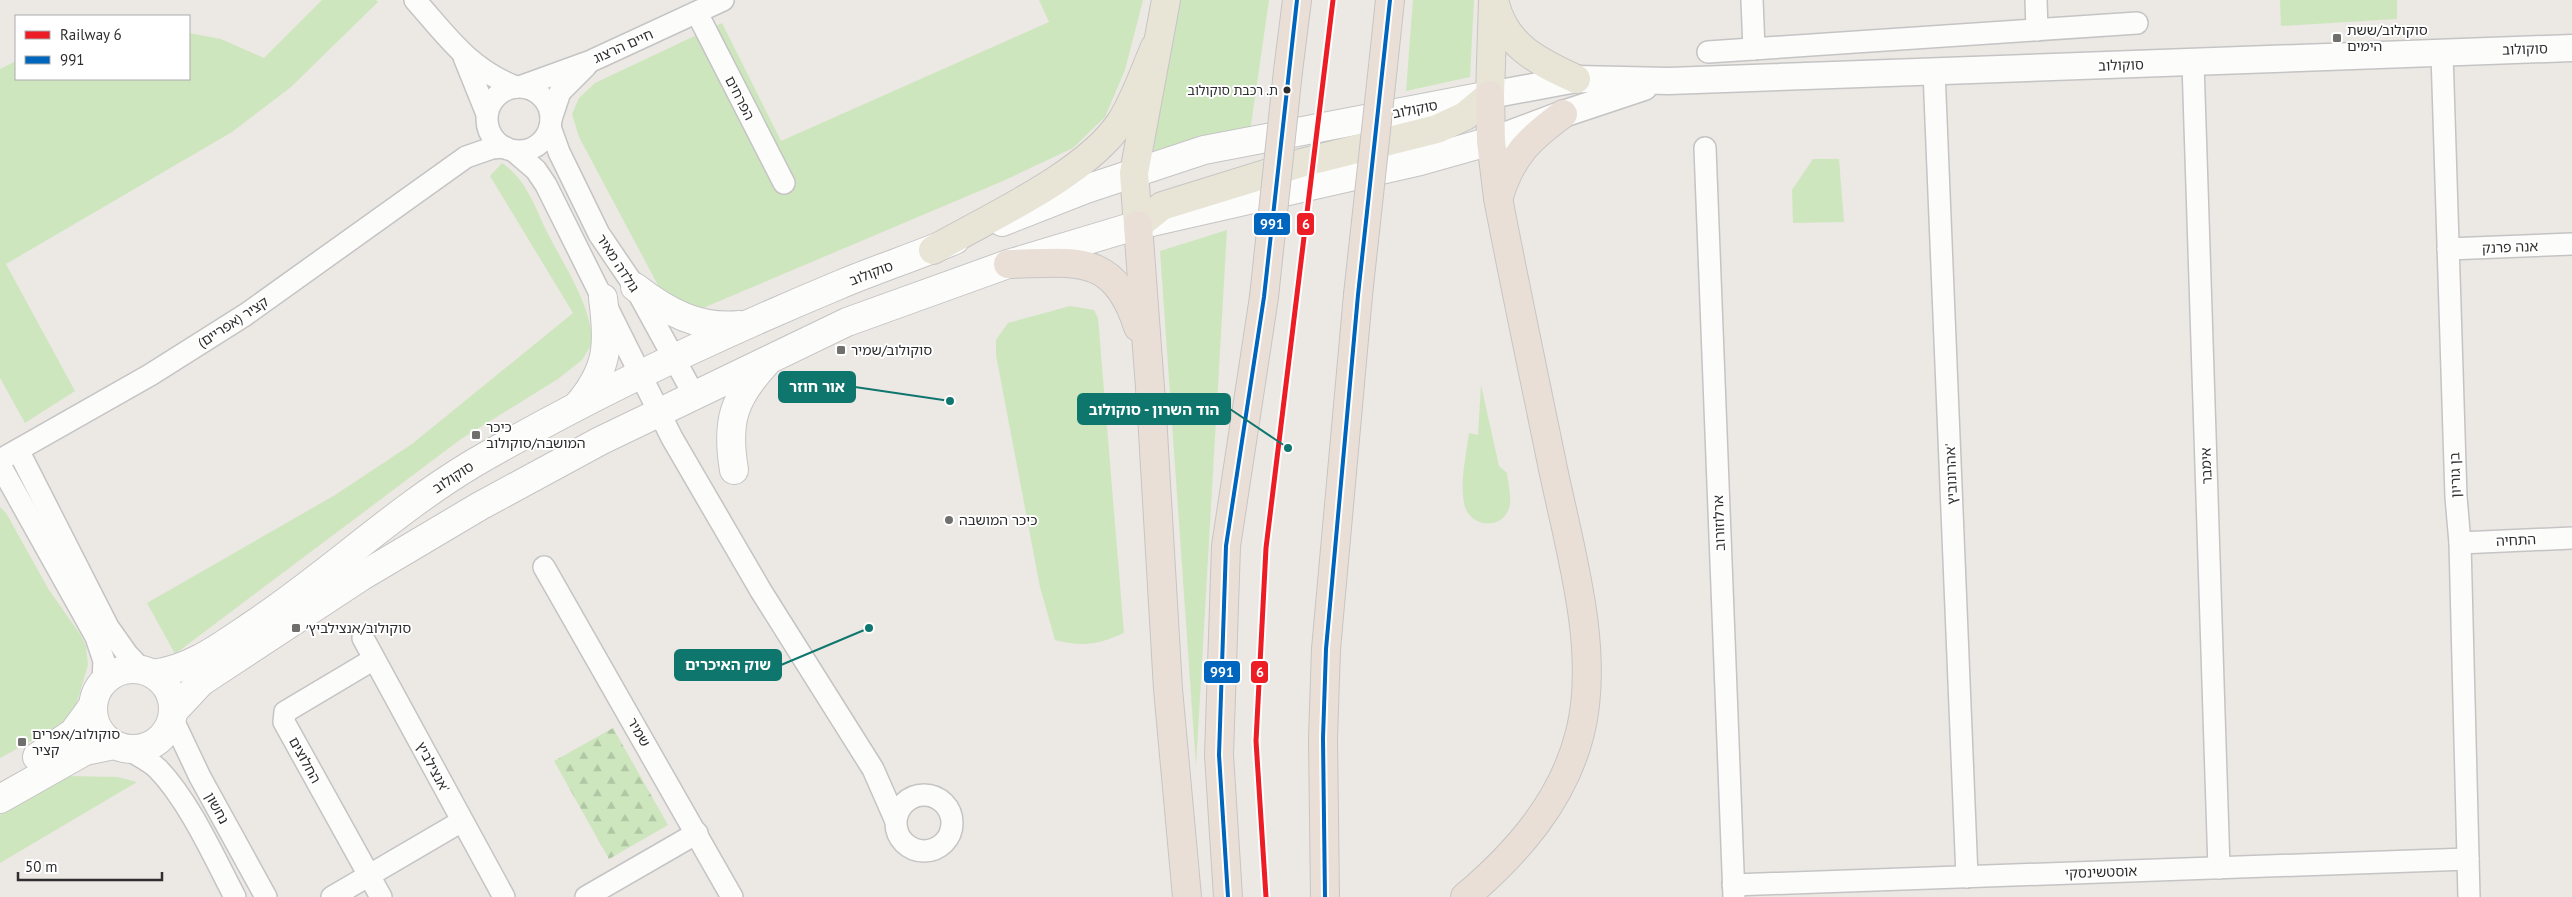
<svg xmlns="http://www.w3.org/2000/svg" width="2572" height="897" font-family="'PT Sans','Noto Sans Hebrew',sans-serif">
	<style>
		.grass { fill: #cee6be }
		.forest { fill: url(#forest-firs) }
		.lines { fill: none; stroke-linecap: round; stroke-linejoin: round }
		.minor-casing { stroke: #c5c4c5; stroke-width: 24 }
		.tertiary-casing { stroke: #c5c4c5; stroke-width: 29 }
		.secondary-casing { stroke: #c5c4c5; stroke-width: 30 }
		.primary-casing { stroke: #c6c5c4; stroke-width: 30 }
		.motorway-casing { stroke: #c6c5c4; stroke-width: 30 }
		.minor { stroke: #fcfcfb; stroke-width: 21 }
		.tertiary { stroke: #fcfcfb; stroke-width: 26 }
		.secondary { stroke: #fcfcfb; stroke-width: 28 }
		.primary { stroke: #e8e4d6; stroke-width: 28 }
		.motorway { stroke: #eadfd6; stroke-width: 28 }
		.motorway-bridge-casing { stroke: #c6c5c4; stroke-width: 30; stroke-linecap: butt }
		.motorway-bridge { stroke: #eadfd6; stroke-width: 28 }
		.bus-1-casing { stroke: #fff; stroke-width: 8 }
		.bus-1 { stroke: #0065bd; stroke-width: 4 }
		.rail-1-casing { stroke: #fff; stroke-width: 9 }
		.rail-1 { stroke: #ed1d26; stroke-width: 5 }
		.poi-dot { fill: #706f6e; stroke: #fff; stroke-width: 2 }
		.bus-dot { fill: #2e2e2e; stroke: #fff; stroke-width: 2 }
		.labels { text-anchor: middle; stroke-width: 4; stroke-linejoin: round; paint-order: stroke }
		.bus-label { font-size: 13px; fill: #2e2e2e; stroke: #fff; text-anchor: end }
		.poi-label { font-size: 14px; fill: #2e2e2e; stroke: #fff; text-anchor: start }
		.street-label { font-size: 14px; fill: #2e2e2e; stroke: #fff }
		.leader { fill: none; stroke: #0f766e; stroke-width: 2 }
		.callout-dot { fill: #0f766e; stroke: #fff; stroke-width: 2 }
		.callout { fill: #0f766e; stroke: #0f766e; stroke-width: 2 }
		.callout-label { font-size: 15px; text-anchor: middle; font-weight: bold; fill: #fff }
		.line-badge { stroke: #fff; stroke-width: 2 }
		.badge-label { font-size: 14px; text-anchor: middle; font-weight: bold; fill: #fff }
	</style>
	<defs>
		<pattern id="forest-firs" width="22" height="20" patternUnits="userSpaceOnUse" patternTransform="scale(1.25)"><rect width="22" height="20" fill="#cee6be"/><path d="M5 1l3.5 6h-7zM16 11l3.5 6h-7z" fill="#b1c6a4"/></pattern>
	</defs>
	<rect width="100%" height="100%" fill="#ece8e4"/>
	<g class="grass">
		<path d="M322 0H376L378 2 291 87 232 132 6 264 75 391 25 423 0 378V69L16 61V79H189V33L221 39 264 58Z"/>
		<path d="M1039 0H1143L1125 70 1105 117 1073 148 1003 181 703 308 682 311 668 304 579 137 572 114 579 98 595 83 722 23 781 141 1049 22Z"/>
		<path d="M1177 0H1269L1250 132 1153 157 1163 55Z"/>
		<path d="M1413 0H1474L1470 77 1406 91Z"/>
		<path d="M2280 0H2397V19L2281 26Z"/>
		<path d="M1813 159H1839L1844 222 1793 223 1792 190Z"/>
		<path d="M502 163C525 178 535 206 546 230 564 266 589 300 593 342L582 360 558 379 461 439 175 654 147 603 335 495 412 444 573 313 490 176Z"/>
		<path d="M1227 230 1196 766 1160 251Z"/>
		<path d="M1070 306 1094 310 1098 318 1124 633C1097 645 1084 647 1055 640L1040 587 996 355V340L1008 323Z"/>
		<path d="M1481 385 1499 466 1507 473C1508 484 1513 501 1508 511 1499 530 1471 526 1465 507 1459 484 1466 457 1469 433L1478 435Z"/>
		<path d="M0 507 6 513 49 590 80 634 86 646 88 665 76 705 60 725 0 758Z"/>
		<path d="M69 776 118 777 137 782 0 863V815Z"/>
	</g>
	<path class="forest" d="M613 728 668 825 609 859 554 761Z"/>
	<g class="lines">
		<g class="minor-casing">
			<g id="minor">
				<path d="M415 0C447 36 469 69 516 87"/>
				<path d="M1752 0 1754 49"/>
				<path d="M2036 0 2037 30"/>
				<path d="M697 13 784 183"/>
				<path d="M1708 52 2137 23"/>
				<path d="M2442 53 2456 497 2460 543 2469 897"/>
				<path d="M464 57 487 114"/>
				<path d="M2193 63 2219 868"/>
				<path d="M1934 71 1967 877"/>
				<path d="M522 86 591 61 723 0"/>
				<circle cx="519" cy="119" r="32"/>
				<path d="M551 119 560 92 586 66"/>
				<path d="M550 127 559 152 599 234 635 287 694 395"/>
				<path d="M1705 148 1734 897"/>
				<path d="M514 151 536 170 546 185 672 438 761 591 873 769 895 819"/>
				<path d="M2448 249 2572 244"/>
				<path d="M18 450 108 627 127 654 142 670"/>
				<path d="M0 460 150 375 245 315 466 157 492 148 504 147"/>
				<path d="M0 465 96 637 104 661 103 682"/>
				<path d="M2460 543 2572 538"/>
				<path d="M544 567 732 897"/>
				<path d="M363 638 504 897"/>
				<path d="M374 659 285 712 284 722 381 897"/>
				<path d="M172 718 200 777 266 897"/>
				<path d="M129 750C139 756 150 761 158 769 189 801 214 857 235 897"/>
				<circle cx="924" cy="823" r="28"/>
				<path d="M1733 885 2468 859"/>
				<path d="M332 897 462 821"/>
				<path d="M586 897 697 833"/>
			</g>
		</g>
		<g class="tertiary-casing">
			<g id="tertiary">
				<path d="M1490 95 1576 79 1669 81 2572 48"/>
				<path d="M1491 141 1563 114 1644 87"/>
			</g>
		</g>
		<g class="secondary-casing">
			<g id="secondary">
				<path d="M1002 222 1086 189 1204 150 1490 95"/>
				<path d="M635 287C667 312 698 329 740 325"/>
				<path d="M577 406C609 369 609 344 603 298"/>
				<path d="M734 470C726 422 733 399 766 363"/>
				<circle cx="133" cy="709" r="40"/>
				<path d="M153 674C191 669 220 647 251 626 328 575 395 510 474 463 591 395 714 337 839 285 877 269 917 256 955 240"/>
				<path d="M173 712 201 682 216 672 362 576 480 506 600 441 847 322 1008 264 1138 225 1420 161 1491 141"/>
				<path d="M37 757 73 733 92 707"/>
				<path d="M0 799 85 751 114 745"/>
			</g>
		</g>
		<g class="primary-casing">
			<g id="primary">
				<path d="M1495 4C1506 47 1540 62 1576 79"/>
				<path d="M1138 225 1162 206 1301 163 1437 129 1465 116 1490 95 1493 0"/>
				<path d="M1138 225 1134 173 1166 0"/>
				<path d="M933 250C988 218 1085 175 1120 123 1135 100 1144 72 1155 47"/>
			</g>
		</g>
		<g class="motorway-casing">
			<g id="motorway">
				<path d="M1383 66 1390 0"/>
				<path d="M1288 71 1297 0"/>
				<path d="M1499 196C1512 155 1529 139 1563 114"/>
				<path d="M1138 225 1152 415 1168 689 1187 897"/>
				<path d="M1008 264C1074 263 1114 251 1138 327"/>
				<path d="M1228 897 1219 755 1226 546 1264 297"/>
				<path d="M1325 897 1323 738 1326 649 1358 295"/>
				<path d="M1465 897C1517 853 1563 801 1580 733 1601 650 1569 547 1552 464 1534 376 1515 287 1498 198L1491 141 1490 95"/>
			</g>
		</g>
		<use href="#minor" class="minor"/>
		<use href="#tertiary" class="tertiary"/>
		<use href="#secondary" class="secondary"/>
		<use href="#primary" class="primary"/>
		<use href="#motorway" class="motorway"/>
		<g class="motorway-bridge-casing">
			<g id="motorway-bridge">
				<path d="M1358 295 1383 66"/>
				<path d="M1264 297 1288 71"/>
			</g>
		</g>
		<use href="#motorway-bridge" class="motorway-bridge"/>
		<g class="bus-1-casing">
			<g id="bus-1">
				<path d="M1228 897 1219 755 1226 546 1264 297 1297 0"/>
				<path d="M1325 897 1323 738 1326 649 1358 295 1390 0"/>
			</g>
		</g>
		<use href="#bus-1" class="bus-1"/>
		<g class="rail-1-casing">
			<path id="rail-1" d="M1266 897 1256 741 1266 548 1333 0"/>
		</g>
		<use href="#rail-1" class="rail-1"/>
	</g>
	<g class="poi-dot">
		<rect x="2332" y="33" width="10" height="10" rx="2.5"/>
		<rect x="836" y="345" width="10" height="10" rx="2.5"/>
		<rect x="471" y="430" width="10" height="10" rx="2.5"/>
		<circle cx="949" cy="520" r="5"/>
		<rect x="291" y="623" width="10" height="10" rx="2.5"/>
		<rect x="17" y="737" width="10" height="10" rx="2.5"/>
	</g>
	<circle class="bus-dot" cx="1287" cy="90" r="4.5"/>
	<g class="labels">
		<g class="bus-label">
			<text x="1278" y="95">ת. רכבת סוקולוב</text>
		</g>
		<g class="poi-label">
			<text x="2347" y="35">סוקולוב/ששת<tspan x="2347" dy="16">הימים</tspan></text>
			<text x="851" y="355">סוקולוב/שמיר</text>
			<text x="486" y="432">כיכר<tspan x="486" dy="16">המושבה/סוקולוב</tspan></text>
			<text x="959" y="525">כיכר המושבה</text>
			<text x="306" y="633">סוקולוב/אנצילביץ׳</text>
			<text x="32" y="739">סוקולוב/אפרים<tspan x="32" dy="16">קציר</tspan></text>
		</g>
		<g class="street-label">
			<text transform="translate(623 46) rotate(-24)" y="5">חיים הרצוג</text>
			<text transform="translate(2525 49) rotate(-2)" y="5">סוקולוב</text>
			<text transform="translate(2121 65) rotate(-2)" y="5">סוקולוב</text>
			<text transform="translate(740 98) rotate(63)" y="5">הפרחים</text>
			<text transform="translate(1415 109) rotate(-11)" y="5">סוקולוב</text>
			<text transform="translate(2510 247) rotate(-2)" y="5">אנה פרנק</text>
			<text transform="translate(618 263) rotate(57)" y="5">גולדה מאיר</text>
			<text transform="translate(871 273) rotate(-21)" y="5">סוקולוב</text>
			<text transform="translate(233 322) rotate(-33)" y="5">קציר (אפריים)</text>
			<text transform="translate(2206 466) rotate(-92)" y="5">אימבר</text>
			<text transform="translate(1951 474) rotate(-92)" y="5">אהרונוביץ'</text>
			<text transform="translate(2455 475) rotate(-92)" y="5">בן גוריון</text>
			<text transform="translate(453 477) rotate(-33)" y="5">סוקולוב</text>
			<text transform="translate(1719 523) rotate(-92)" y="5">ארלוזורוב</text>
			<text transform="translate(2516 540) rotate(-3)" y="5">התחיה</text>
			<text transform="translate(639 732) rotate(60)" y="5">שמיר</text>
			<text transform="translate(305 760) rotate(61)" y="5">החלוצים</text>
			<text transform="translate(433 767) rotate(62)" y="5">אנצילביץ'</text>
			<text transform="translate(217 808) rotate(61)" y="5">נחשון</text>
			<text transform="translate(2101 872) rotate(-2)" y="5">אוסטשינסקי</text>
		</g>
	</g>
	<path class="leader" d="M950 401L855 387M1288 448L1230 409M869 628L781 665"/>
	<g class="callout-dot">
		<circle cx="950" cy="401" r="5"/>
		<circle cx="1288" cy="448" r="5"/>
		<circle cx="869" cy="628" r="5"/>
	</g>
	<g class="callout">
		<rect x="779" y="372" width="76" height="30" rx="5"/>
		<rect x="1078" y="394" width="152" height="30" rx="5"/>
		<rect x="675" y="650" width="106" height="30" rx="5"/>
	</g>
	<g class="callout-label">
		<text x="817" y="392">אור חוזר</text>
		<text x="1154" y="415">הוד השרון - סוקולוב</text>
		<text x="728" y="670">שוק האיכרים</text>
	</g>
	<g class="line-badge">
		<rect x="1296" y="212" width="19" height="24" rx="5" fill="#ed1d26"/>
		<rect x="1253" y="212" width="38" height="24" rx="5" fill="#0065bd"/>
		<rect x="1203" y="660" width="38" height="24" rx="5" fill="#0065bd"/>
		<rect x="1250" y="660" width="19" height="24" rx="5" fill="#ed1d26"/>
	</g>
	<g class="badge-label">
		<text x="1306" y="229">6</text>
		<text x="1272" y="229">991</text>
		<text x="1222" y="677">991</text>
		<text x="1260" y="677">6</text>
	</g>
	<rect x="15" y="15" width="175" height="65" fill="#ffffff" stroke="#ababab"/>
	<rect x="25" y="31" width="25" height="8" fill="#ed1d26" stroke="#ababab"/>
	<text x="60" y="40" font-size="15" fill="#2e2e2e">Railway 6</text>
	<rect x="25" y="56" width="25" height="8" fill="#0065bd" stroke="#ababab"/>
	<text x="60" y="65" font-size="15" fill="#2e2e2e">991</text>
	<path d="M18 872v8h144v-8" fill="none" stroke="#2e2e2e" stroke-width="2.5"/>
	<text x="25" y="872" font-size="15" fill="#2e2e2e" stroke="#ffffff" stroke-width="4" paint-order="stroke">50 m</text>
</svg>
